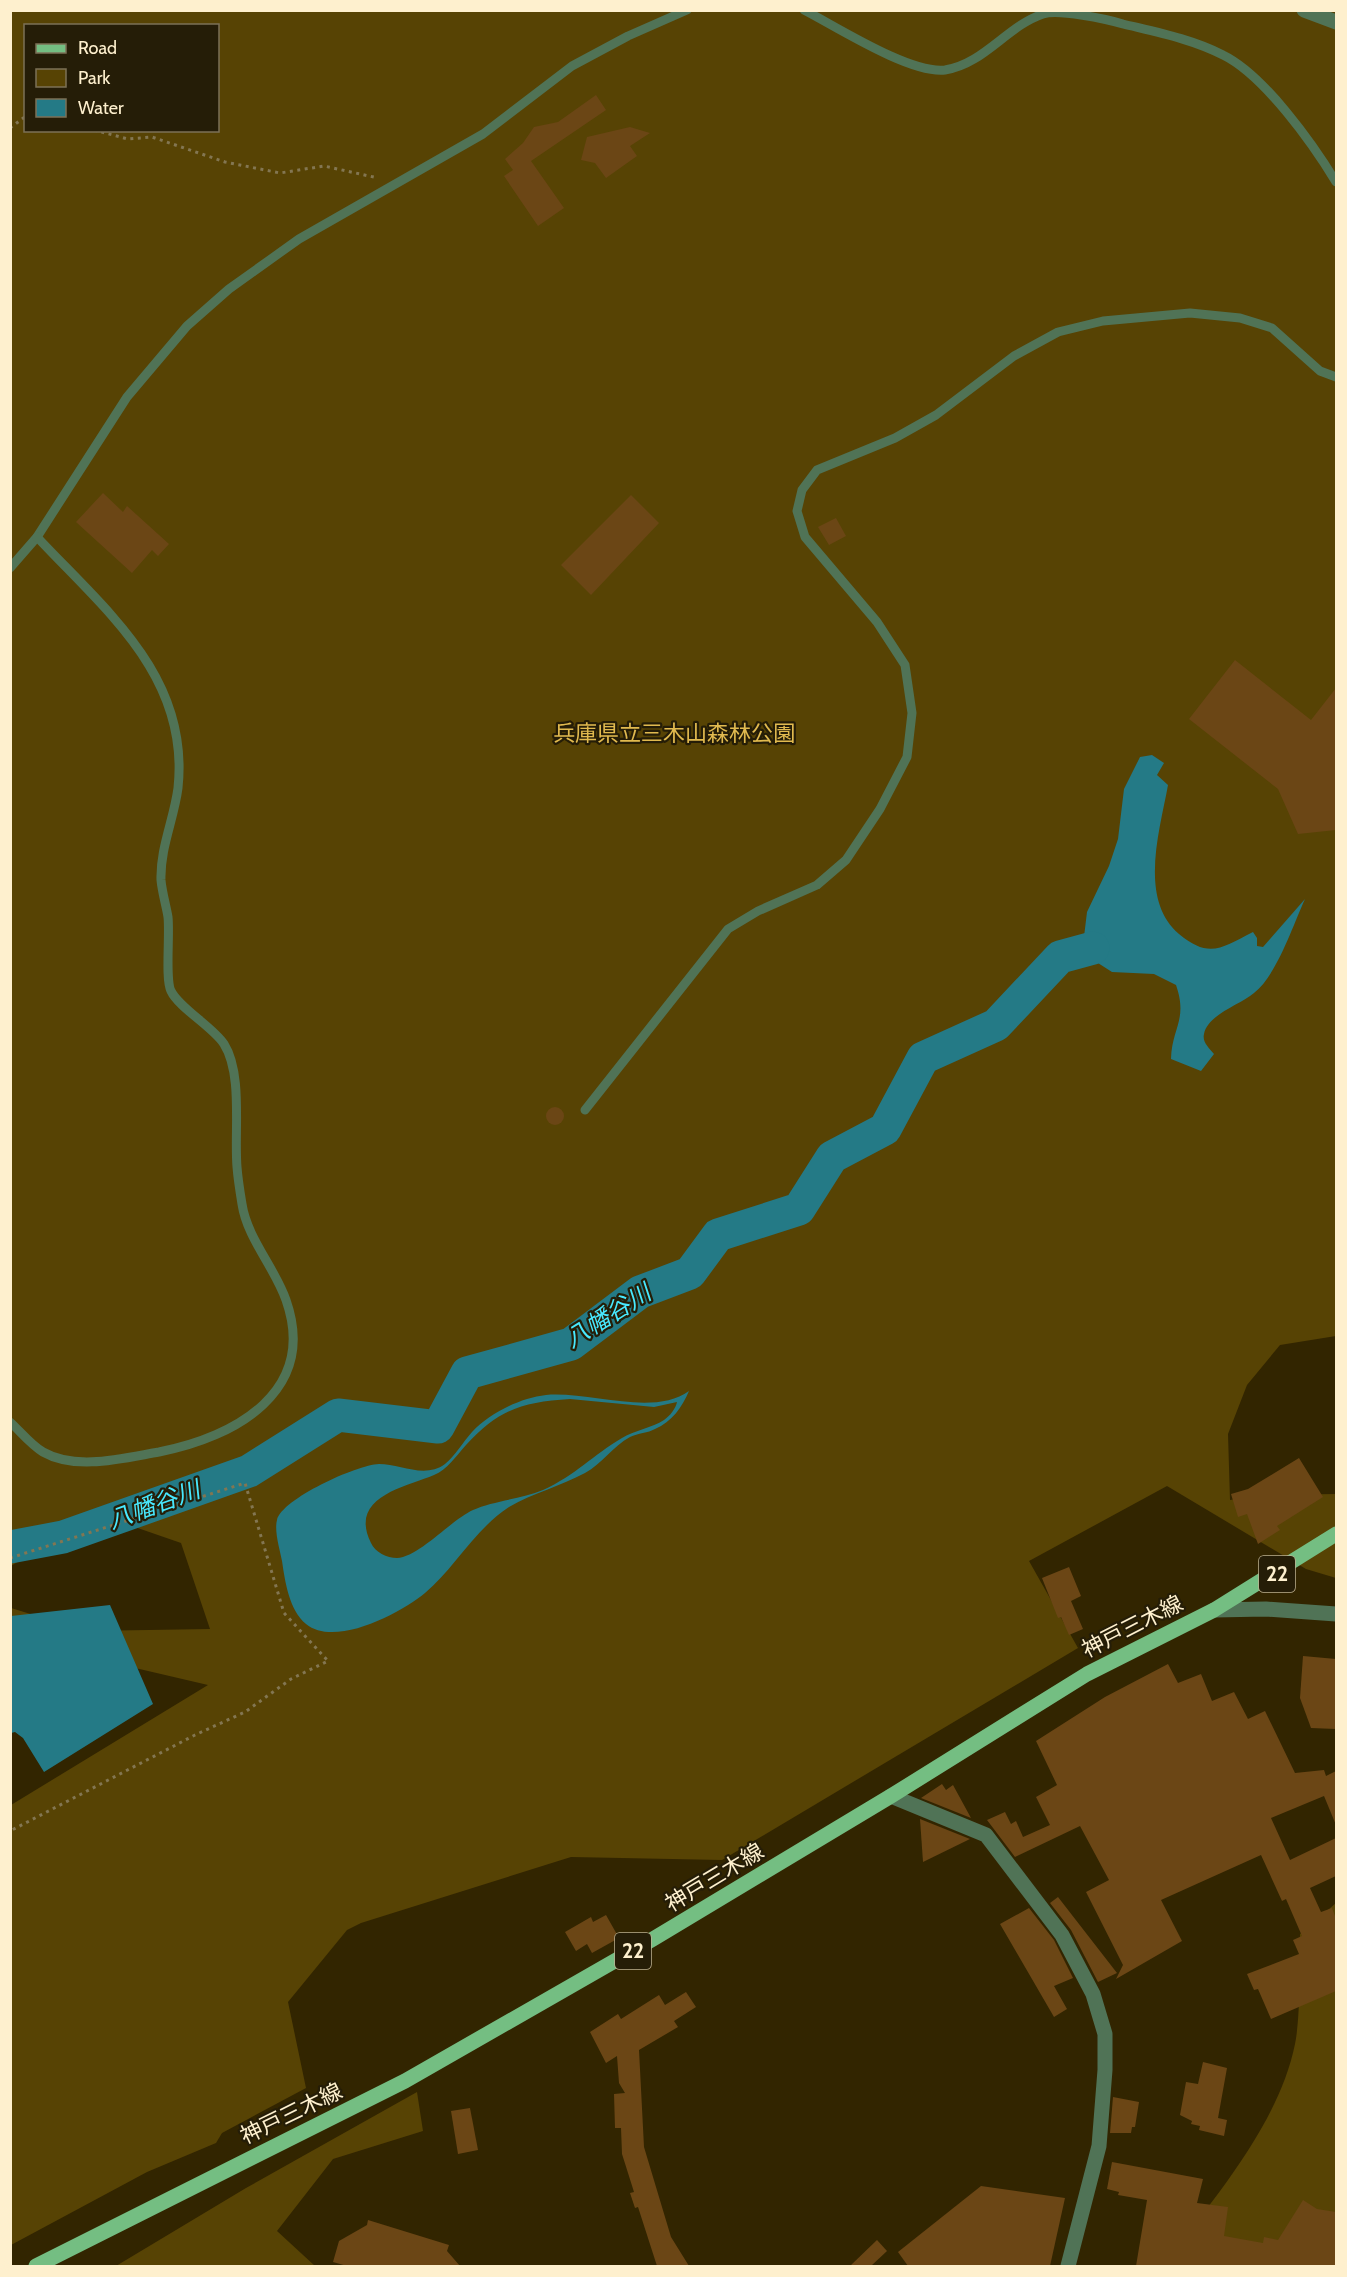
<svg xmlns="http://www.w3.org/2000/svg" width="1347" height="2277" font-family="Cabin,'Noto Sans JP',sans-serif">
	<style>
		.green { fill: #574304; fill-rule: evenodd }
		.water { fill: #247a86; fill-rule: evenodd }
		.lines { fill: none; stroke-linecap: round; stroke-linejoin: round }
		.river { stroke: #247a86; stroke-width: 33 }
		.building { fill: #6b4615 }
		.path { stroke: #837652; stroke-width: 3; stroke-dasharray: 3 4.5; stroke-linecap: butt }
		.service { stroke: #507356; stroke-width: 9 }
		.minor { stroke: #507356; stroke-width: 15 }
		.tertiary { stroke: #507356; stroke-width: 15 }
		.primary { stroke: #74be82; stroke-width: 15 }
		.labels { text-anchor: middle; stroke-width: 4.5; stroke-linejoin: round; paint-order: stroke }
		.shield { fill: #251d07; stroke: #bdb192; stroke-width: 1.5 }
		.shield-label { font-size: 21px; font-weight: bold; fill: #fef0ce }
		.park-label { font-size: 22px; fill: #e1ba4f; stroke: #251d07 }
		.street-label { font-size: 22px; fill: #fef0ce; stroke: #251d07 }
		.water-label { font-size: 24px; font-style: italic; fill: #48e8fe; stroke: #251d07 }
	</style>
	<rect width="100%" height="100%" fill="#322500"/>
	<g class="green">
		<path d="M11 11H1336V1336L1280 1345 1247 1385 1228 1434 1230 1500 1262 1495 1336 1494V1578L1306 1569 1167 1486 1029 1561 1078 1648 722 1860 571 1857 361 1923 347 1930 288 2002 306 2088 222 2133 216 2143 147 2172 11 2245V1805L208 1685 11 1639V1608L86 1631 210 1629 181 1543 129 1525 47 1544 11 1566ZM26 26H218V130H26Z"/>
		<path d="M1336 1903V2266H1162C1211 2203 1279 2124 1295 2044 1301 2014 1299 1966 1300 1934Z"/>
		<path d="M417 2092 423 2131 333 2159 277 2231 315 2266H116L246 2188Z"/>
	</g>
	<g class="water">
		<path d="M1152 755 1164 763 1157 775 1168 785C1160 830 1138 899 1179 934 1209 959 1222 948 1253 932L1257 938V946L1263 947 1305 899C1293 925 1277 975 1254 993 1240 1005 1208 1014 1204 1034 1202 1042 1209 1048 1214 1054L1201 1071 1171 1059C1172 1027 1188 1020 1176 985L1154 974 1112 972 1087 956 1083 945 1087 912 1109 866 1118 839 1124 789 1140 757Z"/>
		<path d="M689 1391C682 1407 672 1422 655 1429 648 1433 638 1433 630 1437 613 1446 602 1464 585 1473 561 1486 533 1493 509 1507 476 1528 453 1570 425 1593 401 1613 335 1648 306 1624 289 1610 285 1581 282 1561 280 1550 274 1531 277 1520 282 1499 356 1465 379 1464 400 1464 425 1479 445 1464 455 1456 463 1442 472 1432 490 1413 520 1398 546 1395 588 1391 654 1417 689 1391ZM570 1399 654 1407 677 1402C676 1408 670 1416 664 1420 652 1428 635 1430 622 1438 593 1455 576 1475 543 1490 522 1499 492 1501 473 1510 451 1520 419 1557 397 1558 387 1558 375 1552 371 1543 348 1497 405 1487 434 1475 447 1470 456 1456 466 1445 499 1409 523 1402 570 1399Z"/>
		<path d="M110 1605 153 1704 44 1772 23 1738 15 1732 11 1733V1616Z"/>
	</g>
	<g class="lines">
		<path class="river" d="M10 1547 63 1537 249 1471 338 1415 438 1427 467 1373 571 1344 640 1292 690 1273 718 1235 799 1209 832 1157 885 1129 923 1058 996 1025 1060 957 1093 948"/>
	</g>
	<g class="building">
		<path d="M596 95 606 110 531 161 564 208 538 226 504 176 513 170 505 159 523 143 534 127 558 122Z"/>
		<path d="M630 127 650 133 630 146 637 156 606 178 595 163 581 160 587 137Z"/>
		<path d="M103 493 123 512 127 506 169 544 158 556 152 550 132 573 76 522Z"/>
		<path d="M631 495 659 523 591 595 561 565Z"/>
		<path d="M836 518 846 536 829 545 818 527Z"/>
		<path d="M1235 660 1311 720 1336 688V830L1298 834 1278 789 1189 719Z"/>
		<circle cx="555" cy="1116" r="9"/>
		<path d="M1299 1458 1323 1497 1277 1526 1280 1530 1258 1544 1247 1514 1238 1517 1231 1494 1248 1489Z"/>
		<path d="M1069 1567 1081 1596 1071 1601 1083 1629 1069 1635 1061 1617 1058 1618 1042 1578Z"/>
		<path d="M1303 1656 1336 1659V1729L1311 1728 1300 1698Z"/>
		<path d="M1168 1664 1178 1683 1201 1674 1212 1701 1234 1692 1248 1719 1265 1711 1295 1773 1324 1770 1326 1776 1336 1771V1825L1324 1796 1271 1818 1290 1860 1336 1838V1876L1310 1888 1321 1912 1332 1908 1336 1919V1991L1271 2019 1258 1989 1254 1990 1247 1974 1299 1954 1293 1940 1302 1936 1286 1899 1282 1901 1261 1855 1161 1900 1182 1941 1116 1979 1123 1965 1086 1892 1109 1880 1080 1826 1015 1857 987 1820 1005 1812 1011 1824 1016 1821 1023 1837 1050 1825 1036 1797 1057 1785 1036 1741 1105 1697Z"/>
		<path d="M942 1784 946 1790 953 1785 971 1818 921 1798Z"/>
		<path d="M920 1819 970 1839 923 1862Z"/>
		<path d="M1058 1897 1117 1973 1098 1982 1071 1930 1050 1903Z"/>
		<path d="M1029 1908 1054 1940 1073 1978 1054 1986 1067 2009 1054 2017 1000 1924Z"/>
		<path d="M606 1915 619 1938 592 1953 587 1944 576 1951 565 1932 591 1917 593 1922Z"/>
		<path d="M686 1992 696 2007 674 2021 678 2027 639 2050 644 2147 671 2237 689 2266H657L638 2207 635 2208 630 2193 634 2192 622 2154 621 2128H615L614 2094 625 2093 619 2083 617 2056 606 2063 590 2032 618 2014 621 2019 659 1995 665 2005Z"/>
		<path d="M1203 2062 1227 2068 1218 2118 1227 2120 1224 2136 1199 2130 1200 2126 1191 2124 1192 2121 1180 2115 1186 2082 1198 2084Z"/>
		<path d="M1113 2097 1139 2102 1135 2127H1132L1131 2133H1110Z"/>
		<path d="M470 2108 478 2150 458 2154 451 2111Z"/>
		<path d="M1112 2162 1203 2179 1197 2203 1228 2207 1224 2236 1263 2243 1264 2237 1278 2240 1303 2200 1317 2209 1336 2212V2266H1136L1147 2200 1118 2195 1119 2192 1107 2189Z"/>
		<path d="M981 2186 1065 2198 1050 2266H908L898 2252Z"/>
		<path d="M368 2220 449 2245 447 2251 460 2266H347L333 2262 339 2241 367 2225Z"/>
		<path d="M877 2240 887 2251 871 2266H850Z"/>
	</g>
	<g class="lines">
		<g class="path">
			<path d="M10 128 26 116"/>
			<path d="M94 130 128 139 152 137 225 162 280 173 324 166 378 178"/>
			<path d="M10 1558 245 1483 284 1613 328 1661 291 1679 245 1712 195 1735 10 1831"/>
		</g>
		<g class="service">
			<path d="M804 10C837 27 910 74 945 70 984 64 1007 26 1043 14 1059 9 1106 19 1123 24 1156 32 1192 39 1223 55 1264 75 1313 144 1336 182"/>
			<path d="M10 568 37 537 127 397 187 326 229 289 299 239 483 134 572 66 628 36 687 10"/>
			<path d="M585 1110 728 929 758 911 817 885 846 860 880 809 907 757 912 713 905 665 877 622 805 537 797 511 802 490 817 470 895 438 936 415 1014 356 1058 332 1103 321 1190 313 1240 318 1272 328 1320 371 1336 377"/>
			<path d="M10 1422C20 1431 31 1445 43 1452 76 1471 124 1458 159 1452 236 1437 318 1391 286 1300 275 1268 247 1238 242 1204 240 1192 238 1180 237 1167 234 1132 243 1074 224 1044 213 1027 179 1008 171 991 165 980 170 935 168 917 166 905 162 892 161 880 160 848 174 819 178 788 190 676 105 610 37 537"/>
		</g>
		<path class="minor" d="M891 1796 986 1835 1062 1935 1093 1994 1105 2034V2070L1099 2146 1068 2266"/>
		<g class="tertiary">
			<path d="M1304 10 1336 22"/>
			<path d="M1214 1610 1266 1609 1336 1614"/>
		</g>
		<path class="primary" d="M36 2266 405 2081 653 1939 891 1796 1087 1674 1214 1610 1336 1534"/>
	</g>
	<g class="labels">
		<g class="shield">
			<rect x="1259" y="1556" width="36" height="36" rx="4.5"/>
			<rect x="615" y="1933" width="36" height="36" rx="4.5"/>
		</g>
		<g class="shield-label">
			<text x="1277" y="1581">22</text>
			<text x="633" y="1958">22</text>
		</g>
		<g class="park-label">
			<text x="674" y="741">兵庫県立三木山森林公園</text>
		</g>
		<g class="street-label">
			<text transform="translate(1132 1626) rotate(-27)" y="8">神戸三木線</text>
			<text transform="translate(714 1877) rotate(-31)" y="8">神戸三木線</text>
			<text transform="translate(291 2113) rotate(-26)" y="8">神戸三木線</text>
		</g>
		<g class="water-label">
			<text transform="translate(608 1316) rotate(-32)" y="8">八幡谷川</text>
			<text transform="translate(154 1505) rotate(-20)" y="8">八幡谷川</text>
		</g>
	</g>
	<rect width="1347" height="2277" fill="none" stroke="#fef0ce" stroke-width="24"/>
	<rect x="24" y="24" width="195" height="108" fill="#251d07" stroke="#7c7157" stroke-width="1.5"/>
	<rect x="36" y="44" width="30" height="9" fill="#74be82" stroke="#7c7157" stroke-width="1.5"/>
	<text x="78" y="54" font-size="18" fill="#fef0ce">Road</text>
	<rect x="36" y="69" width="30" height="18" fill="#574304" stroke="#7c7157" stroke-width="1.5"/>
	<text x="78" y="84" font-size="18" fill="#fef0ce">Park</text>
	<rect x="36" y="99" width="30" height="18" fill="#247a86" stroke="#7c7157" stroke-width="1.5"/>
	<text x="78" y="114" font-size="18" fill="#fef0ce">Water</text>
</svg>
